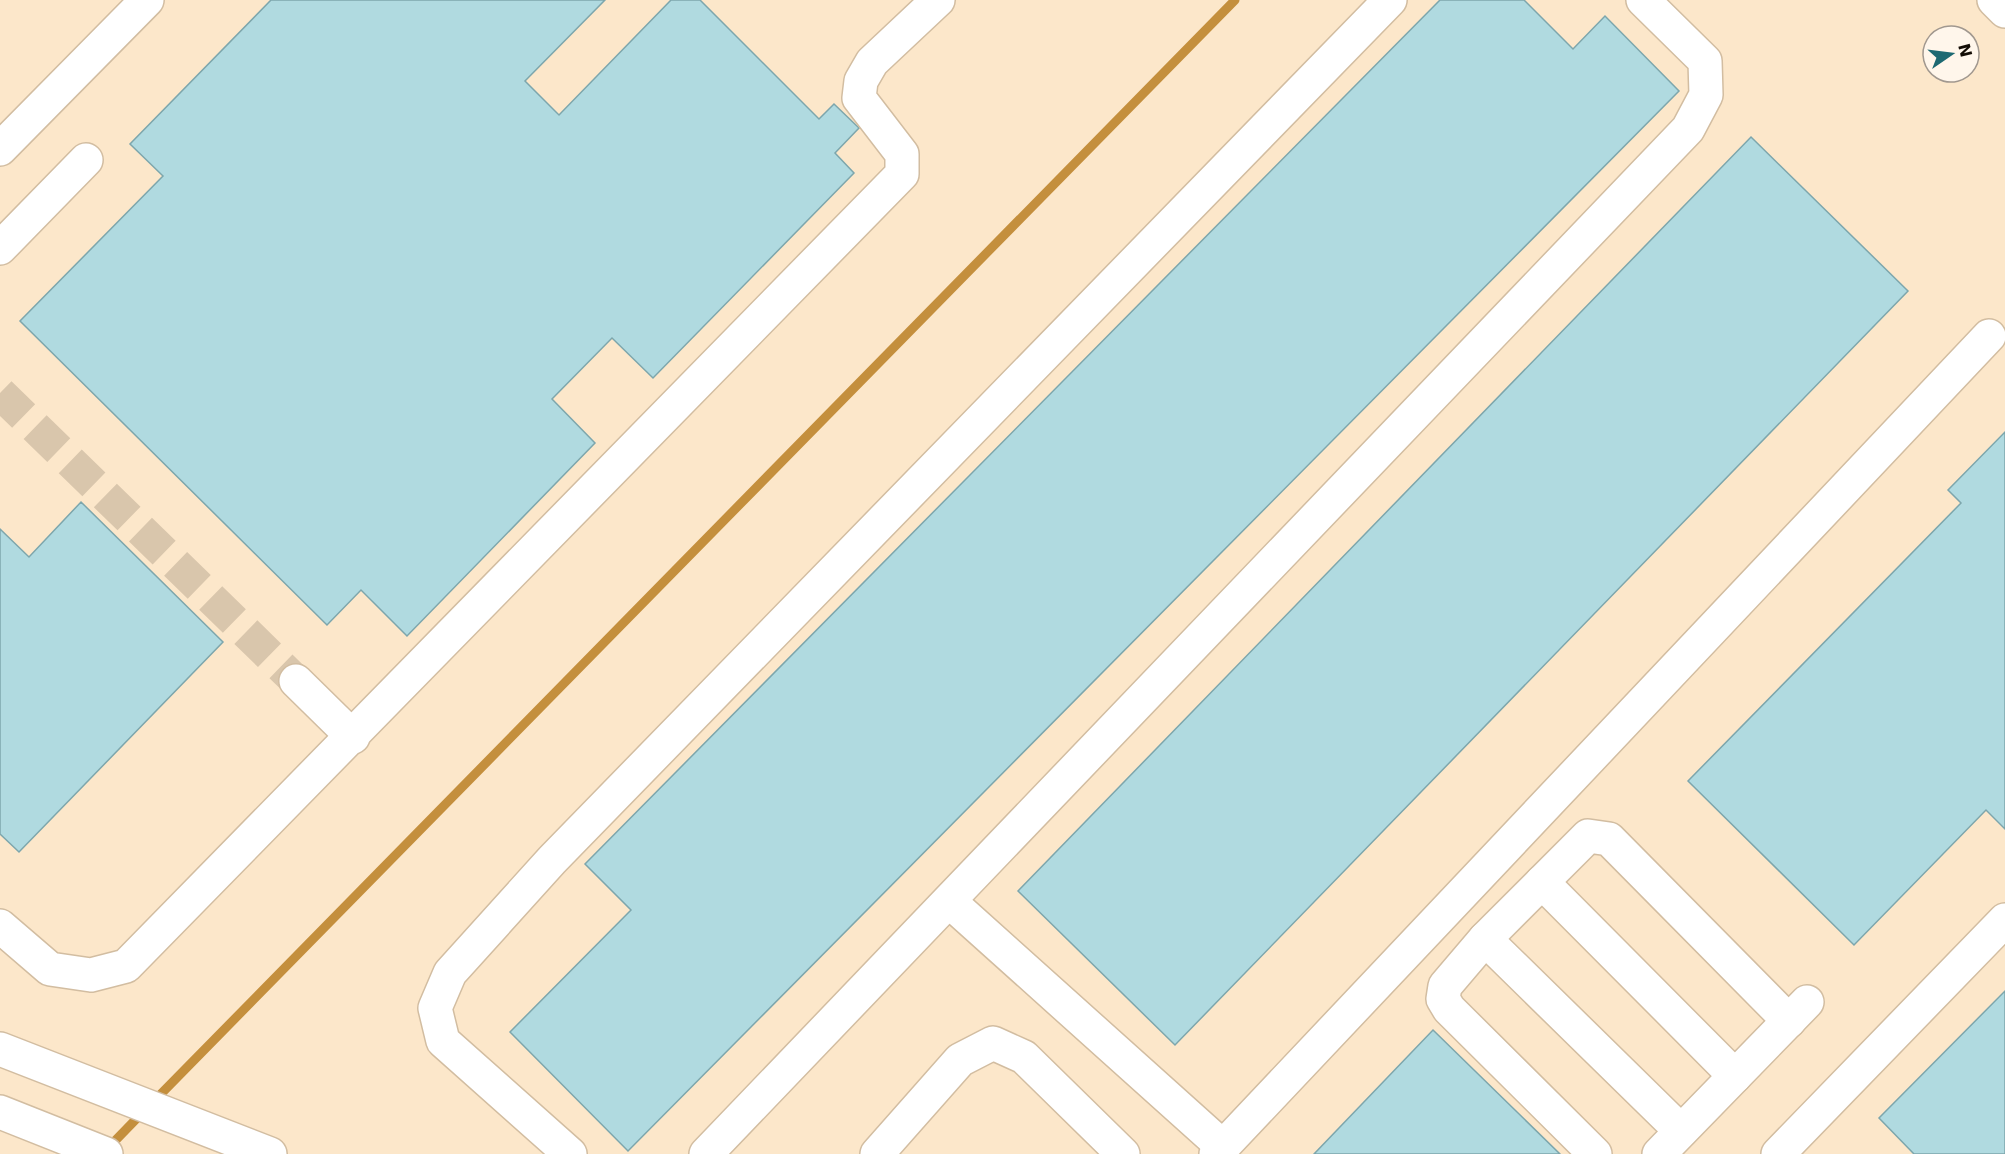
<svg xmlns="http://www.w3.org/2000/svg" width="2005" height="1154" font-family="'DejaVu Sans',sans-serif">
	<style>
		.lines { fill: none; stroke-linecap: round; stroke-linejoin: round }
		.stream { stroke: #c48f3d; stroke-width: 9 }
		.building { fill: #b0dae0; stroke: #7da6ac; stroke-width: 1.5 }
		.minor-tunnel { stroke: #d9c6ac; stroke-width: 33; stroke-dasharray: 33 16; stroke-linecap: butt }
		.minor-casing { stroke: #d2bda1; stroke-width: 36 }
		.major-casing { stroke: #d2bda1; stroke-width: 36 }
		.minor { stroke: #fff; stroke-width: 33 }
		.major { stroke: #fff; stroke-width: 33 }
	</style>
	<rect width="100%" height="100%" fill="#fce7ca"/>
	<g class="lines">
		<g class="stream">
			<path d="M154 1101 1235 0"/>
			<path d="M108 1148 144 1111"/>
		</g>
	</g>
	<g class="building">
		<path d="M271 0H605L525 81 559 115 671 0H700L819 119 834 104 859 128 835 153 854 173 653 378 612 338 552 399 595 443 407 636 361 590 327 625 20 321 163 176 130 144Z"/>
		<path d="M1440 0H1524L1573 49 1605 16 1679 91 628 1151 510 1032 631 910 585 864Z"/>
		<path d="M1751 137 1908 291 1175 1045 1018 891Z"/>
		<path d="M2005 432V829L1986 810 1854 945 1688 781 1961 503 1948 490Z"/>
		<path d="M81 502 223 642 19 852 0 834V529L29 557Z"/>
		<path d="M2005 991V1154H1914L1879 1118Z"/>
		<path d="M1433 1030 1560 1154H1314Z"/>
	</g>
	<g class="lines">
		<path class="minor-tunnel" d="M0 393 296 681"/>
		<g class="minor-casing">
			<g id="minor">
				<path d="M0 149 147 0"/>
				<path d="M0 248 86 160"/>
				<path d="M296 681 353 737"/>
				<path d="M1542 882 1735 1076"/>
				<path d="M949 901 1223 1147"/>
				<path d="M0 926 50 969 91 975 126 966 902 174V154L859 98 861 81 872 62 938 0"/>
				<path d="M1485 939 1681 1131"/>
				<path d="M570 1154 443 1041 435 1008 450 973 552 860 1390 0"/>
				<path d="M706 1154 1688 129 1706 95 1705 61 1643 0"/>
				<path d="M877 1154 960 1060 993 1043 1024 1057 1123 1154"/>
				<path d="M1216 1154 1989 336"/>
				<path d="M1595 1154 1449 1009 1443 999 1445 986 1485 939 1588 836 1609 839 1789 1021"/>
				<path d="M1659 1154 1807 1002"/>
				<path d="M1778 1154 2005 920"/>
			</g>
		</g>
		<g class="major-casing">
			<g id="major">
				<path d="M1994 0 2005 11"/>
				<path d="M0 1049 270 1154"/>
				<path d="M0 1112 106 1154"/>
			</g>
		</g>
		<use href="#minor" class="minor"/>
		<use href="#major" class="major"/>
	</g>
	<g transform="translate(1951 54) rotate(76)"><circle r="28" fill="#fff6eb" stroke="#a1988f" stroke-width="1.5"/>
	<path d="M0-4.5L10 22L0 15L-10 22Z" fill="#1d6972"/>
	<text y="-9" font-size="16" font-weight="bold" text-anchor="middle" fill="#130c04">N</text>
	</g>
</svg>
